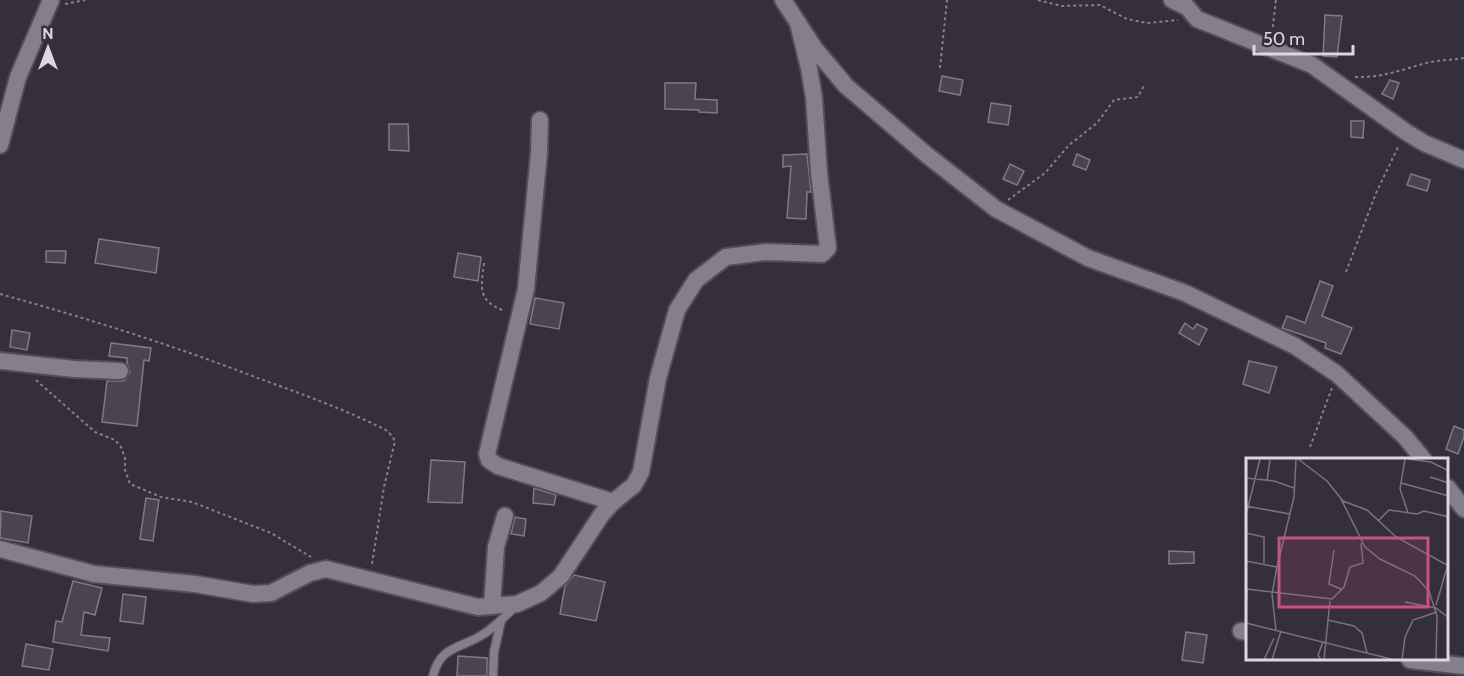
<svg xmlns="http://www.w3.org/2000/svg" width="1464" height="676" font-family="Cabin,sans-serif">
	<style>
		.building { fill: #4a4350; stroke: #807987; stroke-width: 1.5 }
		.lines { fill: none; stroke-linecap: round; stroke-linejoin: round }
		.service-casing { stroke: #524d57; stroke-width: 11 }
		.minor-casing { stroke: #524d57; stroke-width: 20 }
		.path { stroke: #85808a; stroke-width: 2; stroke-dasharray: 3 3; stroke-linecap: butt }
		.service { stroke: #857e8c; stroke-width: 8 }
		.minor { stroke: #857e8c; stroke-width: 16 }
		.inset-road { fill: none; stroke: #78737d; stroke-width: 1.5 }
		.view { fill: #ca5283; fill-opacity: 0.15; stroke: #ca5283; stroke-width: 3 }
		.inset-edge { fill: none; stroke: #dcd8e0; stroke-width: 3 }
	</style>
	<rect width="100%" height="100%" fill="#352f3b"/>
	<g class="building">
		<path d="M1325 15 1342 16 1337 57 1323 56Z"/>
		<path d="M942 76 963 80 960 95 939 91Z"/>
		<path d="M1390 80 1399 83 1393 99 1382 94Z"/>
		<path d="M665 83H696L695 99 717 100V113L699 112V110L665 109Z"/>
		<path d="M991 103 1011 106 1008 125 988 122Z"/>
		<path d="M1351 121H1364L1363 138 1351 137Z"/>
		<path d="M389 124H408L409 151 389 150Z"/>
		<path d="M807 154 811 192H807L806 219 787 218 791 166 783 167V155Z"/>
		<path d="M1077 154 1090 160 1086 170 1073 165Z"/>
		<path d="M1010 164 1024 171 1017 185 1003 179Z"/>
		<path d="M1411 174 1430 180 1427 191 1407 185Z"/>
		<path d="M99 239 159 248 156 273 95 263Z"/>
		<path d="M46 251H66L65 263 46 262Z"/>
		<path d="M458 253 481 257 478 281 454 277Z"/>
		<path d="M1320 281 1333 286 1322 316 1352 328 1341 354 1325 348 1326 343 1282 328 1287 316 1305 323Z"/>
		<path d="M535 298 564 303 559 329 530 324Z"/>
		<path d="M1185 323 1193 329 1197 324 1207 329 1199 345 1179 333Z"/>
		<path d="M12 330 30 333 27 350 10 347Z"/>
		<path d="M111 343 151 348 149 361 144 360 137 426 102 422 107 381H124L130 372 127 363V358L109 356Z"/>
		<path d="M1249 361 1277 367 1269 393 1243 384Z"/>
		<path d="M1454 426 1464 430V437L1458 454 1446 449Z"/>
		<path d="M431 460 465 462 462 503 428 502Z"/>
		<path d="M534 488 556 495 554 505 533 503Z"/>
		<path d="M146 498 159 500 153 541 140 539Z"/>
		<path d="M1 511 32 516 28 543 0 538Z"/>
		<path d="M515 517 526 519 524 536 511 534Z"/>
		<path d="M1169 551 1194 552V563L1169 564Z"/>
		<path d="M574 575 605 582 596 621 560 614 565 586Z"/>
		<path d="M73 581 102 588 95 615 84 612 81 635 110 638 108 651 53 642 56 621 62 622Z"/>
		<path d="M123 594 146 597 143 624 120 621Z"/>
		<path d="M1186 632 1207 635 1203 663 1182 660Z"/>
		<path d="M26 644 53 649 49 670 22 666Z"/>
		<path d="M458 656 487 658V676H457Z"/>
	</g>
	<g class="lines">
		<g class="service-casing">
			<g id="service">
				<path d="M433 676C440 646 460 649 482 635 494 628 504 617 515 607"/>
				<path d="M493 676 494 652 501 621"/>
			</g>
		</g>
		<g class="minor-casing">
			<g id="minor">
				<path d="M783 0 815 49 846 86 928 156 996 209 1088 258 1185 293 1295 346 1337 374 1405 437 1424 460"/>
				<path d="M1172 0 1187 7 1197 19 1312 65 1406 132 1424 143 1464 160"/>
				<path d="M540 120 539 153 526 289 487 454 489 460 498 466 613 502"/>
				<path d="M0 145 18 77 51 0"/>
				<path d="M0 361 74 369 120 371"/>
				<path d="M1448 488 1464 509"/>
				<path d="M0 549 94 574 195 584 253 594 271 593 310 573 326 569 478 607 517 604 541 593 561 576 602 514 613 502 634 485 641 472 658 378 677 310 696 280 726 257 766 252 822 254 828 248 819 173 814 98 809 68 798 23"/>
				<path d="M492 606 496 547 505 516"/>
				<path d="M1241 631 1248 632"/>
				<path d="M1410 660 1464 666"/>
			</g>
		</g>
		<g class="path">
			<path d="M1038 0 1061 6 1100 5 1127 19 1147 23 1178 20"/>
			<path d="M65 4 85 0"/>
			<path d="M1272 33 1276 0"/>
			<path d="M940 68 947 0"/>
			<path d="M1355 77C1381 78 1401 70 1426 63 1438 60 1451 60 1464 58"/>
			<path d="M1008 200 1045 173 1069 145 1097 123 1114 100 1138 97 1145 84"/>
			<path d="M484 263C481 288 477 301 505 311"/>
			<path d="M1346 272 1376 193 1399 145"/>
			<path d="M0 294C86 318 172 345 255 377 299 393 344 409 386 430L392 436 395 441 384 487 372 564"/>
			<path d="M36 380 95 432 115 440 121 447 125 458V470L130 484 161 497 192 502 271 533 311 557"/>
			<path d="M1310 447 1332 388"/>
		</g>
		<use href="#service" class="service"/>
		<use href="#minor" class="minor"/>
	</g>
	<g transform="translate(1246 458)">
		<rect width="202" height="202" fill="#352f3b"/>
		<path class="inset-road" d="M52 1 81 23 97 43 121 52 150 79 201 107M159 1 154 31 162 55M162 1 185 4 203 13M184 19 203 25M0 20 28 23 48 30M21 23 24 2M155 25 203 38M94 39 119 89 134 101 169 118 183 133 191 158 190 202M0 48 44 56M0 57 14 1M133 62 143 52 171 56 178 53 203 59M0 75 18 79V105M88 92 83 126 95 131M0 103 31 109 26 136 30 172M31 109 48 39 50 1M0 131 86 141 98 129 104 109 117 105 115 85M159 144 190 150 203 160M190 147 203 103M0 155 1 131M82 162 108 168 116 175 121 195M0 165 149 202M18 202 28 180M26 202 35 173M75 202 72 197 77 184M78 202 84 143M156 202 159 179 167 162 191 154"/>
		<path class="view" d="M33 80H182V149H33Z"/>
		<rect width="202" height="202" class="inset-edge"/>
	</g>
	<g transform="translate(48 48)" stroke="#352f3b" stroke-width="4.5" paint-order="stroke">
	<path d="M0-4.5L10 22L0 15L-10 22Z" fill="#dcd8e0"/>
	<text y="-9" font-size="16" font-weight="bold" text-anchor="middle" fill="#dcd8e0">N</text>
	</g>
	<path d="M1254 45v9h99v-9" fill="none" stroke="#dcd8e0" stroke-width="3"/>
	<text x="1263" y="45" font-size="18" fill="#dcd8e0" stroke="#352f3b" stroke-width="4.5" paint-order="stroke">50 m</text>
</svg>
